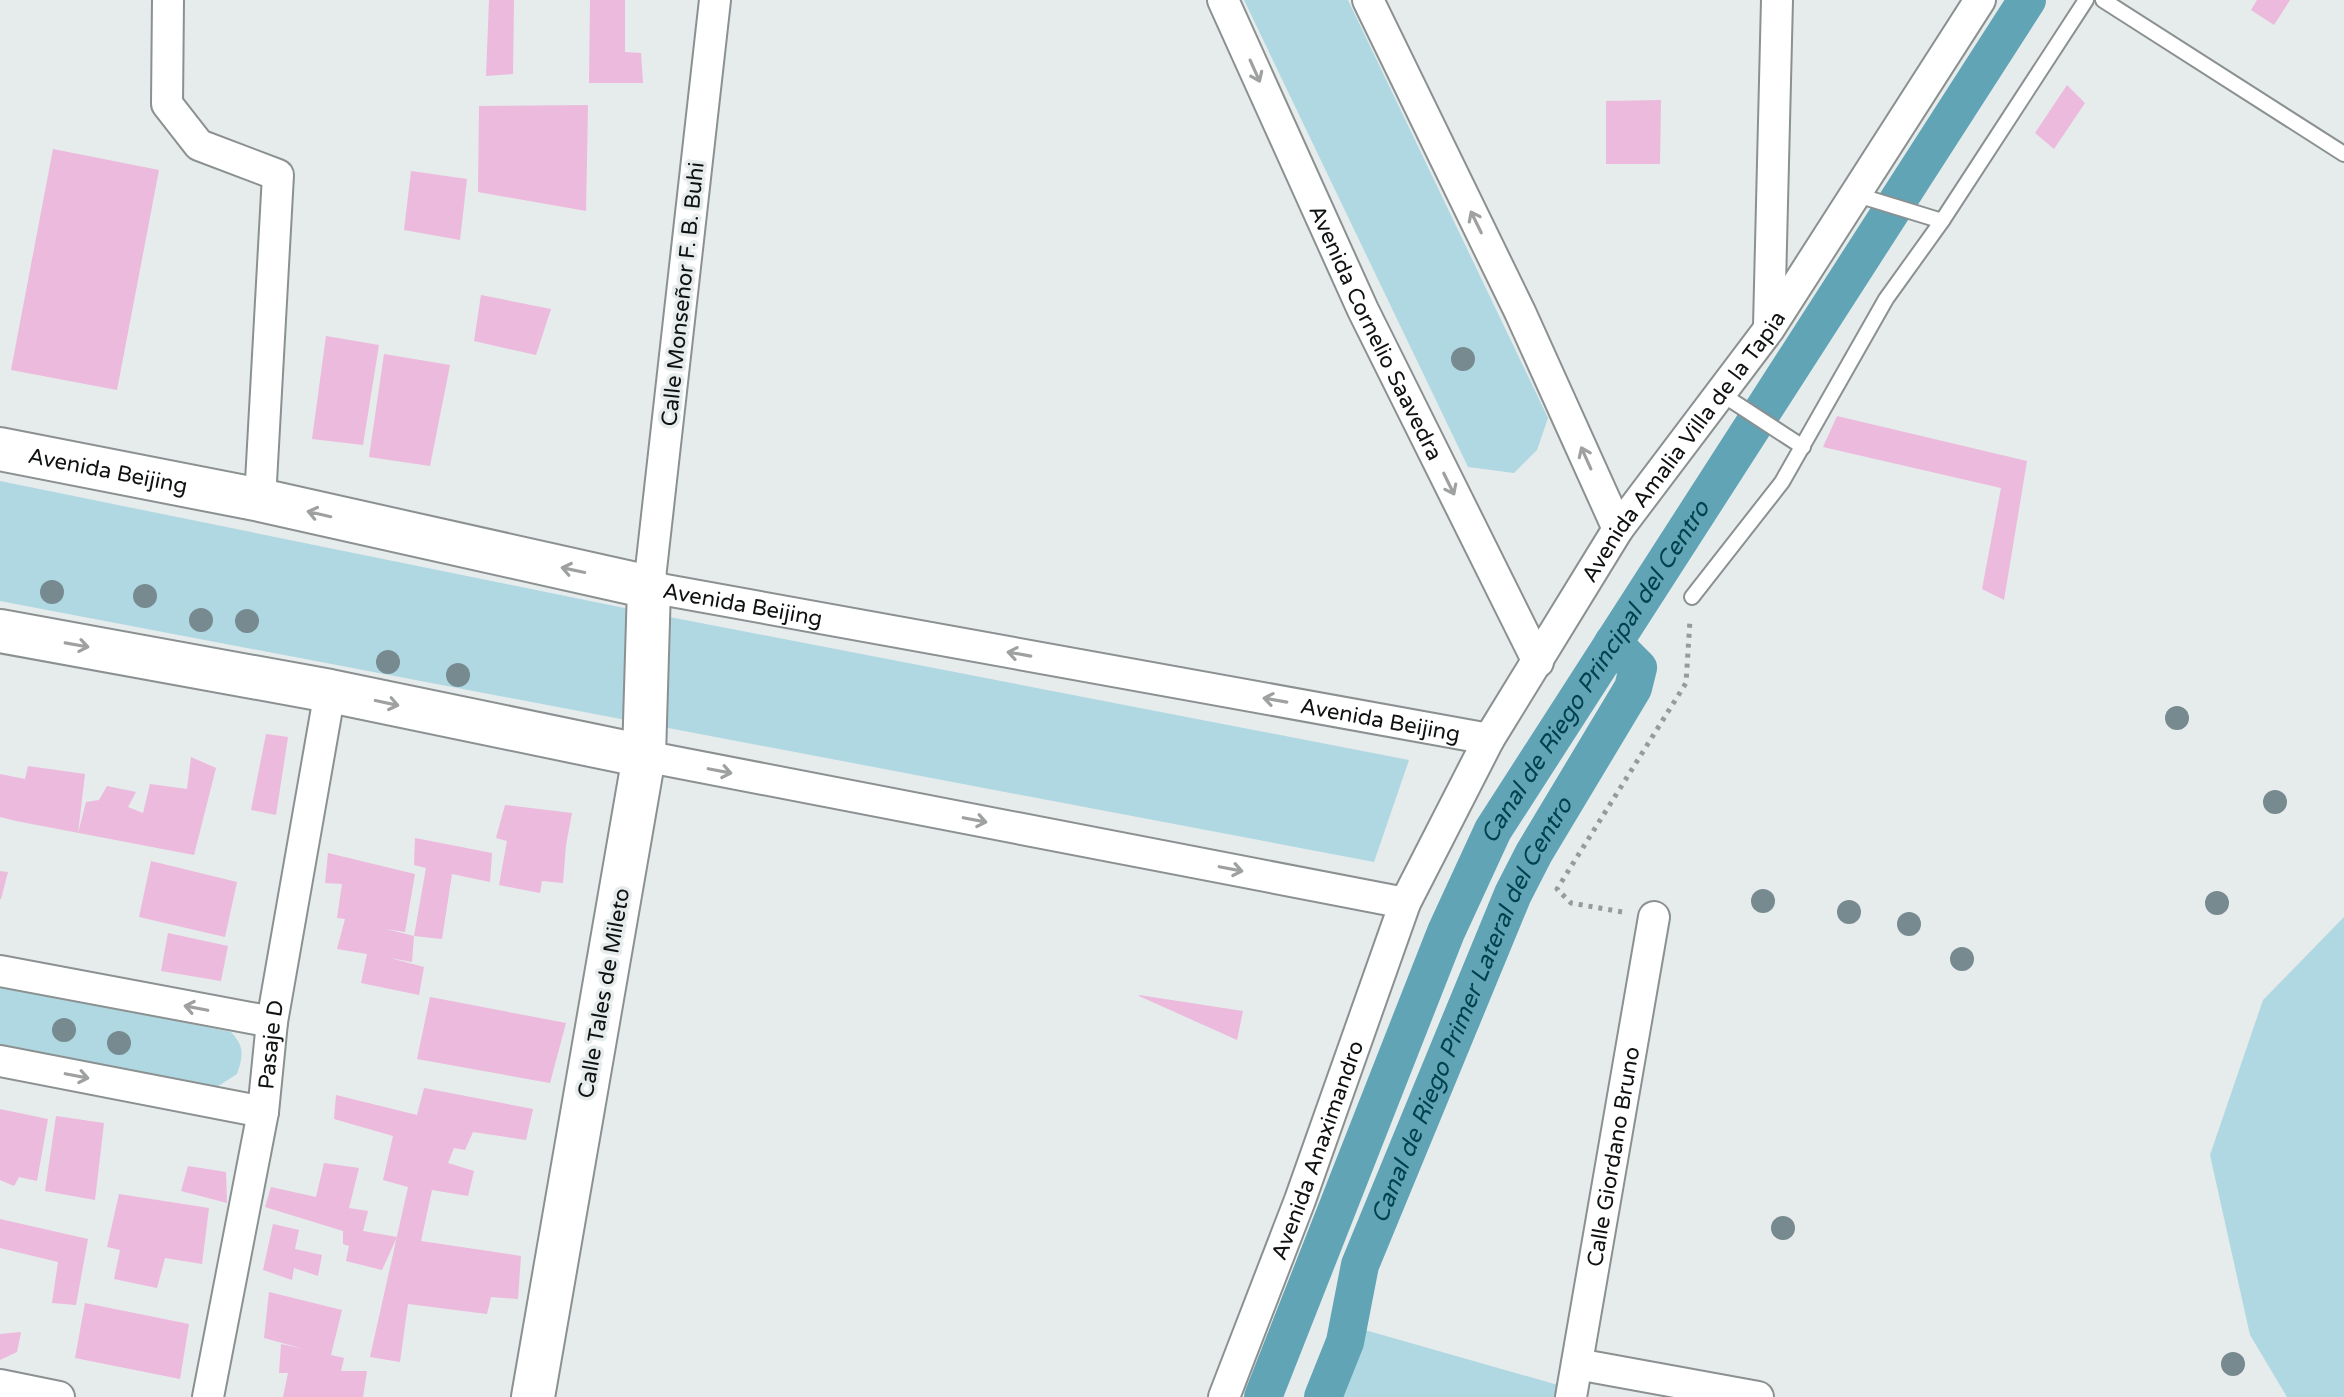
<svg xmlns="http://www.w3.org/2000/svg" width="2344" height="1397" font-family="'Varela Round',sans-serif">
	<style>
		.green { fill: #b0d8e2 }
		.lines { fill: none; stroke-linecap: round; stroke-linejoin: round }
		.canal { stroke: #61a4b5; stroke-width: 38 }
		.building { fill: #ecbadc }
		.lane-casing { stroke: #8b9091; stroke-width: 18 }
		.street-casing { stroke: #8b9091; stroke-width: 34 }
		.secondary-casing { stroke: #8b9091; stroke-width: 46 }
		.path { stroke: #969a9b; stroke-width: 5; stroke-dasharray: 4 6; stroke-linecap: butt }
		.lane { stroke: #fff; stroke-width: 14 }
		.street { stroke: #fff; stroke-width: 30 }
		.secondary { stroke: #fff; stroke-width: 42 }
		.tree { fill: #768a8f }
		.oneway { stroke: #9fa0a0 }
		.labels { text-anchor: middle; stroke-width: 7; stroke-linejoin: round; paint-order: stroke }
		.street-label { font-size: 22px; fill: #101212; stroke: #e6ebec }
		.water-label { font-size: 24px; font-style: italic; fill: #00414e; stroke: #e6ebec }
	</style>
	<rect width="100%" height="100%" fill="#e6ebec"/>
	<g class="green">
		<path d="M1244 0H1348L1548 418 1537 450 1514 473 1468 467Z"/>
		<path d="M0 481 649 613 1409 760 1374 862 0 601Z"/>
		<path d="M2344 917V1397H2287L2250 1335 2210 1155 2263 1000Z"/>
		<path d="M0 985 231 1032C245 1047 243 1056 237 1074L215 1088 0 1048Z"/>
		<path d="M1365 1330 1558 1385 1555 1397H1338Z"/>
	</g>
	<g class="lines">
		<g class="canal">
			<path id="s1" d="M1263 1397 1446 932 1493 830 2027 0"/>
			<path id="s2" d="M1323 1397 1345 1342 1360 1265 1513 894 1534 853 1633 688 1638 668 1613 643"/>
		</g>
	</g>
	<g class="building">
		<path d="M489 0H514L513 74 486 76Z"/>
		<path d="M590 0H625V52L641 53 643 83H589Z"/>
		<path d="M2257 0H2290L2274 25 2251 10Z"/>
		<path d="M2067 85 2085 103 2054 149 2035 133Z"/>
		<path d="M1661 100 1660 164H1606V101Z"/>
		<path d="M588 105 586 211 478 192 479 106Z"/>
		<path d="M53 149 159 170 117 390 11 370Z"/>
		<path d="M411 171 467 179 460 240 404 230Z"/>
		<path d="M481 295 551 309 536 355 474 341Z"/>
		<path d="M326 336 379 345 363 445 312 439Z"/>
		<path d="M384 354 450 365 430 466 369 457Z"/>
		<path d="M1837 416 2027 461 2004 600 1982 589 2001 488 1823 447Z"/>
		<path d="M266 734 288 737 276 815 251 810Z"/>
		<path d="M191 757 216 768 194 855 16 821 0 817V774L25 779 28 766 85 774 78 833 86 802 99 800 107 786 136 792 128 807 143 813 150 784 187 789Z"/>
		<path d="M505 805 572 813 566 845 563 883 542 881 540 893 499 885 507 841 496 838Z"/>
		<path d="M415 838 492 853 490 882 452 874 442 939 414 936 412 962 390 958 424 967 419 995 361 983 367 954 337 949 345 919 337 918 342 884 325 883 328 853 415 874 405 932 386 929 414 936 426 868 414 865Z"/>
		<path d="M151 861 237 882 225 937 139 917Z"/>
		<path d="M0 871 8 872 1 899H0Z"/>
		<path d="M168 933 228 946 221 981 161 971Z"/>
		<path d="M1139 995 1243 1011 1237 1040 1139 996Z"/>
		<path d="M430 997 566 1023 550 1083 417 1059Z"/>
		<path d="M424 1088 533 1109 526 1140 473 1132 465 1150 454 1148 448 1163 474 1171 468 1196 432 1190 421 1241 521 1256 518 1299 491 1297 487 1314 408 1304 400 1362 370 1357 408 1187 383 1180 393 1136 334 1119 336 1095 417 1115Z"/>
		<path d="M0 1109 48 1119 37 1181 19 1177 14 1186 0 1180Z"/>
		<path d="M56 1116 104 1123 95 1200 45 1191Z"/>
		<path d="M324 1163 359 1168 349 1208 368 1211 363 1231 397 1237 382 1270 346 1261 349 1246 343 1244V1231L265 1207 271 1187 316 1197Z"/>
		<path d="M188 1166 226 1172 227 1203 181 1191Z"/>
		<path d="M119 1194 209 1208 202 1264 165 1258 157 1288 114 1279 120 1250 107 1247Z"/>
		<path d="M0 1219 88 1239 76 1305 52 1303 58 1262 0 1248Z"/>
		<path d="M273 1224 299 1230 295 1249 322 1255 318 1276 294 1268 292 1280 263 1270Z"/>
		<path d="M269 1292 342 1310 331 1355 344 1358 341 1371H367L363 1397H283L288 1373H279L281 1344 304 1349 264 1338Z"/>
		<path d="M85 1303 189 1324 180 1379 75 1358Z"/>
		<path d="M21 1332 17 1352 0 1360V1334Z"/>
	</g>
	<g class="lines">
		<g class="lane-casing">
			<g id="lane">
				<path d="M2103 0 2344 154"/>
				<path d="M1854 194 1942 221"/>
				<path d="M1720 393 1803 447"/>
				<path d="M1692 597 1782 482 1886 299 1942 221 2086 0"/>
			</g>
		</g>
		<g class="street-casing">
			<g id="street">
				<path d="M168 0 167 104 199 145 278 175 260 500"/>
				<path id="s3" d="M715 0 649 587 1489 739"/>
				<path id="s4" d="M1223 0 1363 310 1538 662"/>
				<path d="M1368 0 1520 312 1618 529"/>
				<path d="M1769 326 1777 0"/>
				<path d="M644 756 1405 903"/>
				<path d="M0 971 272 1022"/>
				<path d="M0 1061 263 1112"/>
				<path d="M1577 1364 1758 1397"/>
				<path d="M0 1385 59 1397"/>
				<path id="s5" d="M208 1397 263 1112 272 1022 330 691"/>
				<path id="s6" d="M1224 1397 1300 1200 1405 903 1489 739 1618 529 1769 329 1980 0"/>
				<path id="s7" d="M1571 1397 1654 917"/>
			</g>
		</g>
		<g class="secondary-casing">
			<g id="secondary">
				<path id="s8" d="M0 449 260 500 649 587 644 756 533 1397"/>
				<path d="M0 631 330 691 644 756"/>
			</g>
		</g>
		<path class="path" d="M1622 912 1571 903 1557 889 1686 683 1690 620"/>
		<use href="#lane" class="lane"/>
		<use href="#street" class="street"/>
		<use href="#secondary" class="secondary"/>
	</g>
	<g class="tree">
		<circle cx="1463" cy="359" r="12"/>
		<circle cx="52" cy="592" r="12"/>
		<circle cx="145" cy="596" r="12"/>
		<circle cx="201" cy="620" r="12"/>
		<circle cx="247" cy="621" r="12"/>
		<circle cx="388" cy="662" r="12"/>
		<circle cx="458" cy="675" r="12"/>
		<circle cx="2177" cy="718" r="12"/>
		<circle cx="2275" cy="802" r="12"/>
		<circle cx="1763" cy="901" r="12"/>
		<circle cx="2217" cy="903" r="12"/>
		<circle cx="1849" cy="912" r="12"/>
		<circle cx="1909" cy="924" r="12"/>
		<circle cx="1962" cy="959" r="12"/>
		<circle cx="64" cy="1030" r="12"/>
		<circle cx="119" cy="1043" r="12"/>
		<circle cx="1783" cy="1228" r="12"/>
		<circle cx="2233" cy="1364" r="12"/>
	</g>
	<defs><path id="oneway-shaft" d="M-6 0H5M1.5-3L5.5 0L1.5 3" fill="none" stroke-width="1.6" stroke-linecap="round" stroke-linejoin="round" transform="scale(2)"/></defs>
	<g class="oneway">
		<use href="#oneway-shaft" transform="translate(1255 71) rotate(66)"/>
		<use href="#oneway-shaft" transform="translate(1476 222) rotate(-116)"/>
		<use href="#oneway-shaft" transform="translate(1586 458) rotate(-114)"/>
		<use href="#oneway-shaft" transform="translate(1449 484) rotate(64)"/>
		<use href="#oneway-shaft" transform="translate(319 514) rotate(-167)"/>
		<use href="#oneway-shaft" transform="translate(573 570) rotate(-168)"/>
		<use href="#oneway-shaft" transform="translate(77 645) rotate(10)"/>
		<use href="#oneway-shaft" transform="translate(1019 654) rotate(-170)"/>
		<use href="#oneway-shaft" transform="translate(1275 700) rotate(-170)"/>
		<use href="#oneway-shaft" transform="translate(387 703) rotate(12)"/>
		<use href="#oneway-shaft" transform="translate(720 771) rotate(11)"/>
		<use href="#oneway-shaft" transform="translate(975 820) rotate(11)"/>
		<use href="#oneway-shaft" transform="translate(1231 869) rotate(11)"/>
		<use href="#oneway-shaft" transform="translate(196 1008) rotate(-169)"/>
		<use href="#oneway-shaft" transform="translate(77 1076) rotate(11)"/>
	</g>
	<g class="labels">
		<g class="street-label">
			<text transform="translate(682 294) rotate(-84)" y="8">Calle Monseñor F. B. Buhi</text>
			<text dy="8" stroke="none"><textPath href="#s4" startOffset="366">Avenida Cornelio Saavedra</textPath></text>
			<text dy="8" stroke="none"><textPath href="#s6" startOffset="1062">Avenida Amalia Villa de la Tapia</textPath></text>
			<text dy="8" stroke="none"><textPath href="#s8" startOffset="110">Avenida Beijing</textPath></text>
			<text dy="8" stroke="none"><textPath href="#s3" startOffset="686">Avenida Beijing</textPath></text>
			<text dy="8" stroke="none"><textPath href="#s3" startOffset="1334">Avenida Beijing</textPath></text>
			<text transform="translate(603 993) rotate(-80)" y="8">Calle Tales de Mileto</text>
			<text dy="8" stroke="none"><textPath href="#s5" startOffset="358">Pasaje D</textPath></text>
			<text dy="8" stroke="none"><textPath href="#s6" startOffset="264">Avenida Anaximandro</textPath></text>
			<text dy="8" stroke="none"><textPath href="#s7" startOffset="244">Calle Giordano Bruno</textPath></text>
		</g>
		<g class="water-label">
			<text dy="8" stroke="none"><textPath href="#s1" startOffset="800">Canal de Riego Principal del Centro</textPath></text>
			<text dy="8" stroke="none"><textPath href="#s2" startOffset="416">Canal de Riego Primer Lateral del Centro</textPath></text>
		</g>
	</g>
</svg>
